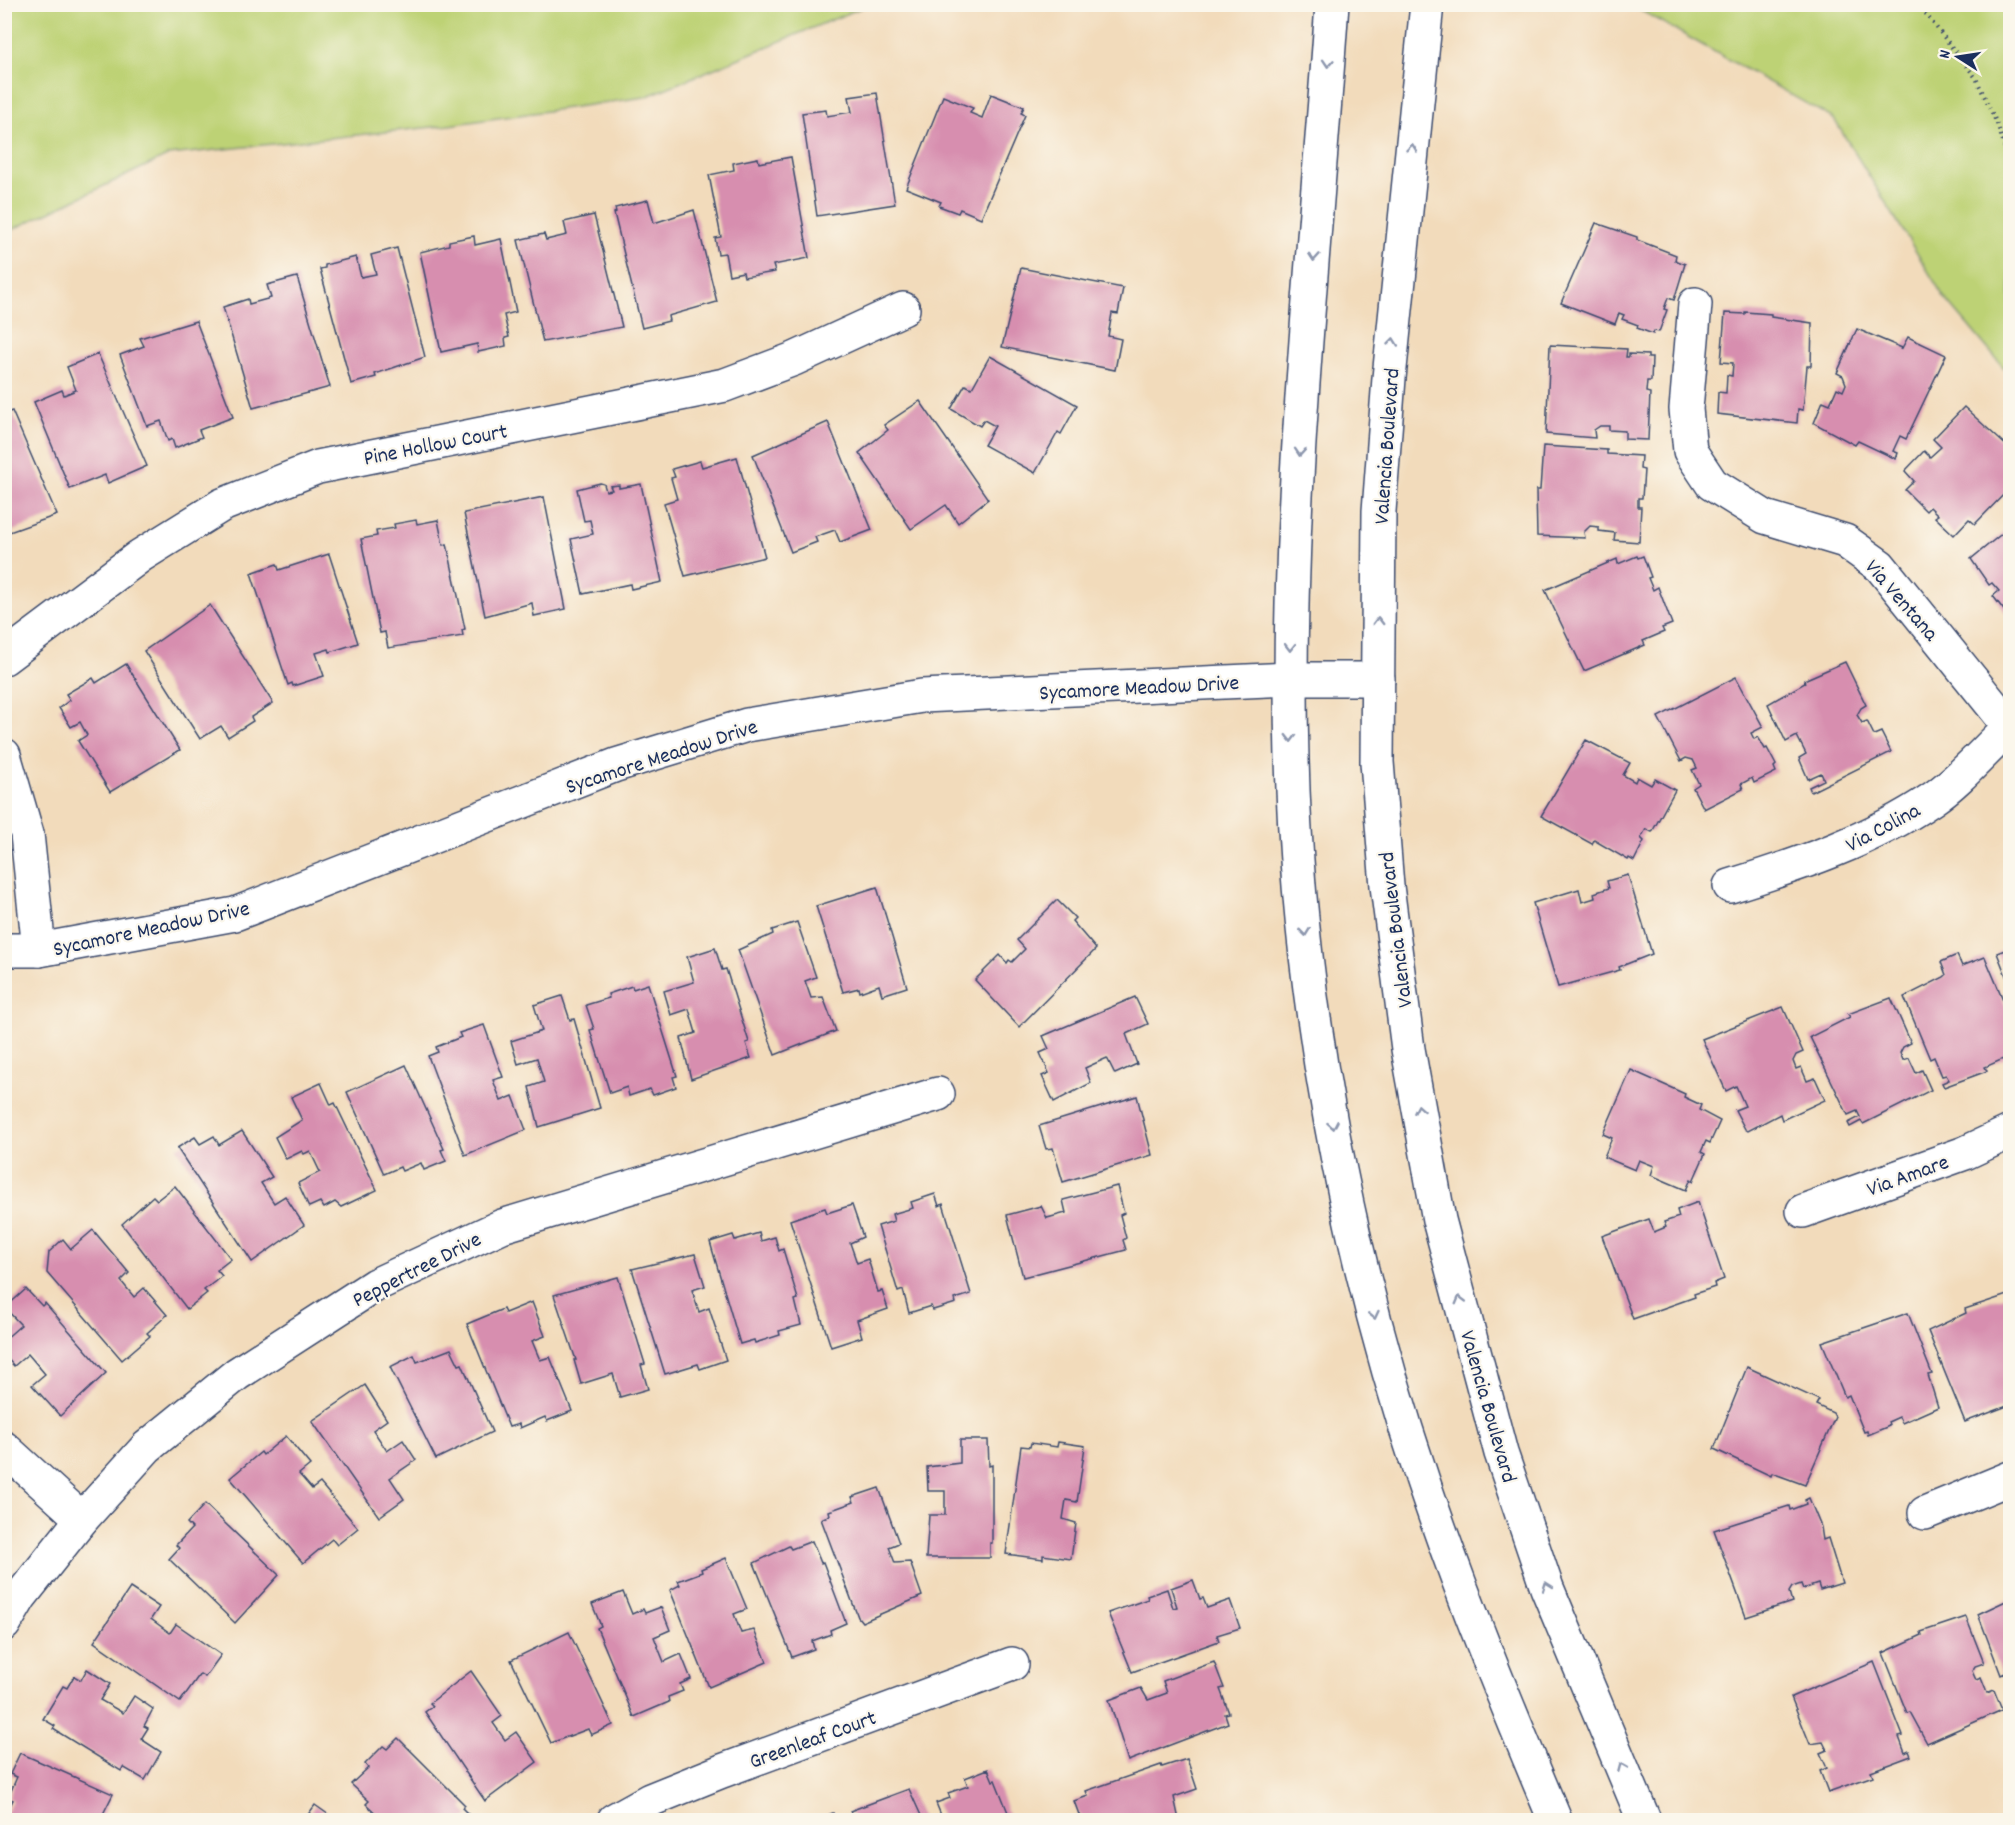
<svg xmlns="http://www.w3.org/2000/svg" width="2015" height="1825" font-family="Dekko,sans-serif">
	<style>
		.green { fill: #bdd275; stroke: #6c806a; stroke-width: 1.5 }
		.building { fill: #d78eaf }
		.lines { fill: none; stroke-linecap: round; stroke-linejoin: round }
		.minor-casing { stroke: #3b496c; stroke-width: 36 }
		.path { stroke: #3b496c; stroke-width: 4; stroke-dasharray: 1.5 4.5; stroke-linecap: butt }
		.minor { stroke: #fff; stroke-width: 33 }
		.oneway { stroke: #8d97ae }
		.labels { text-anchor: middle; stroke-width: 4.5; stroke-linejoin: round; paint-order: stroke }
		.street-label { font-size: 22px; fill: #1b2f5e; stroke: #fbf7ec }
	</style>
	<rect width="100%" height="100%" fill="#fbf7ec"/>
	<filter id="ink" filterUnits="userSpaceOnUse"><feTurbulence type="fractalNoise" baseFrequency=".0167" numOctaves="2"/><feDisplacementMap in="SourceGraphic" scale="12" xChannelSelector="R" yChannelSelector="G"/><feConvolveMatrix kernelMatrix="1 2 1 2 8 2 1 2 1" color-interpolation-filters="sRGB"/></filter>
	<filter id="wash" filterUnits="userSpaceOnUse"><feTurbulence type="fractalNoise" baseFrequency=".008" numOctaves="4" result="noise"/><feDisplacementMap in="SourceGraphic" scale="24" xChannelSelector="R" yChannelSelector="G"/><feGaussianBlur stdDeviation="1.35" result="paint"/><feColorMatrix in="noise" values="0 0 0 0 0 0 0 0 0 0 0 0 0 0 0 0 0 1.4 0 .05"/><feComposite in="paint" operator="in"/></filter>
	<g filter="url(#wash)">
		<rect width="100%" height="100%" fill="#f2dbbb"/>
		<g class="green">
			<path d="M5 4H868V5L645 97 442 126 169 155 5 233Z"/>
			<path d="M1631 5H2010V375L1944 297 1834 119Z"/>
		</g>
		<g id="blocks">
			<g class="building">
				<path d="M877 93 895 204 817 216 802 113 826 110 827 116 852 112 849 97Z"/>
				<path d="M991 94 1024 107 1021 113 1025 115 981 218 960 209 958 213 939 206 941 202 906 188 943 96 973 108 970 113 982 118Z"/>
				<path d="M791 157 809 258 773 265 775 272 744 277 743 272 729 275 725 253 718 254 715 238 721 237 709 175 734 170 733 163 758 158 759 163Z"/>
				<path d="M648 200 654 223 694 210 717 302 668 316 669 321 642 328 614 213 616 212 615 208Z"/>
				<path d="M594 215 622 327 543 342 518 240 544 234 546 240 567 235 564 222Z"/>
				<path d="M1596 223 1637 237V240L1676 255 1675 260 1685 264 1674 300 1668 298 1664 309 1667 310 1659 332 1654 331 1653 334 1637 328 1638 325 1622 319 1624 315 1619 313 1615 324 1561 303Z"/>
				<path d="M474 236 475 245 501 239 516 312 504 315 509 337 505 338 506 346 478 352 477 344 441 352 420 252 449 245V241Z"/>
				<path d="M397 248 425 357 375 374 376 377 351 384 320 269 325 268V265L356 257 361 277 376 274 371 255Z"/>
				<path d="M1021 268 1123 288 1118 314 1112 313 1108 336 1121 339 1115 370 1002 347Z"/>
				<path d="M297 277 330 387 253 408 223 307 248 299 249 304 271 298 267 285Z"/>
				<path d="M1745 312 1771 314V317L1812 323 1811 366H1807L1803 410 1798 409 1797 423 1717 414 1718 392 1726 393 1727 375 1732 376 1733 363 1721 362 1725 313 1745 314Z"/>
				<path d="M196 321 233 417 199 430 202 437 175 448 172 439 168 441 161 421 147 426 120 355 144 346 140 338Z"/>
				<path d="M1857 329 1902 348 1901 350 1908 337 1946 355 1906 439 1900 436 1893 451 1898 453 1896 459 1858 441 1855 445 1814 423 1823 401 1830 404 1837 388 1843 391 1846 384 1843 376 1837 373Z"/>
				<path d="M1550 345 1627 349 1626 357H1629V354L1648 355V358H1652L1651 381H1647L1646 392 1650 393 1648 440 1625 439V431L1609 430V426H1600L1594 430 1595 438 1546 434Z"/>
				<path d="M98 354 147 466 108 483 105 475 70 489 34 402 62 390 64 395 76 390 67 367Z"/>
				<path d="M990 356 1077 405 1061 434 1058 432 1035 473 984 445 995 426 984 420 980 426 951 409 965 385 972 388Z"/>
				<path d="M920 401 988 499 958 523 946 505 911 529 859 453 888 430 884 425Z"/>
				<path d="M1964 407 2010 449V488L1975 524 1969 519 1954 535 1935 517 1938 515 1930 507 1926 511 1905 490 1914 481 1905 471 1924 451 1930 457 1941 447 1933 439Z"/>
				<path d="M12 411 57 515 4 534V414Z"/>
				<path d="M828 422 872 530 840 542 835 530 815 537 817 542 791 552 753 455Z"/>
				<path d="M1543 446 1607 450V454L1641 456 1640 469 1644 470 1642 498H1638V507H1641L1639 542 1614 540 1615 533 1599 531V527L1590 526 1584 532 1585 538 1537 536 1536 490H1540Z"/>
				<path d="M737 457 765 557 685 576 664 503 677 499 671 478 675 477 672 469 700 461 702 467Z"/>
				<path d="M600 483 604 484 606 491 612 490 610 486 619 485V488L641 484 662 582 631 589 630 584 583 594 571 539 593 534 590 520 584 521 577 489Z"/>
				<path d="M544 497 566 609 534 616 532 603 485 616 464 513Z"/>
				<path d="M416 520 417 524 438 520 443 545 447 544 465 629 462 630 463 636 388 648 385 632 380 633 361 539 377 536 376 531 395 528 394 524Z"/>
				<path d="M2010 527V618L1993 596 1999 591 1992 583 1989 585 1971 559Z"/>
				<path d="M329 554 358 643 330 652 329 649 316 653 324 676 293 686 292 683 288 685 251 573 277 564 279 570Z"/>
				<path d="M1637 556 1638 558 1643 556 1651 577 1648 578 1653 590 1658 587 1672 624 1662 628 1664 632 1643 641 1645 645 1584 671 1545 590 1617 559 1618 564Z"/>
				<path d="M210 605 273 703 251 717 253 721 228 737 221 726 200 739 144 651Z"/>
				<path d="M1845 662 1866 705 1861 708 1857 715 1862 723 1867 721 1874 735 1881 732 1891 752 1811 792 1809 787 1824 780 1821 773 1808 779 1799 758 1806 754 1797 736 1786 742 1768 704 1805 683 1804 680Z"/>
				<path d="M126 664 180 750 110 792 78 741 87 735 80 722 71 727 59 708 70 700 66 694 93 678 96 683Z"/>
				<path d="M1736 677 1763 727 1751 733 1754 739 1758 737 1765 749 1767 748 1776 765 1774 767 1776 772 1754 783 1752 778 1741 784 1743 789 1704 809 1693 788 1699 784 1692 770 1697 768 1693 760 1686 758 1681 761 1658 717Z"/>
				<path d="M1586 740 1630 763 1623 775 1635 782 1637 777 1651 785 1655 779 1675 790 1652 832 1646 829 1641 838 1644 841 1634 861 1629 858 1628 860 1594 840 1592 844 1541 816Z"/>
				<path d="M1628 875 1652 954 1619 967 1620 970 1558 987 1533 903 1579 889 1582 902 1595 898 1594 893 1609 888 1607 881Z"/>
				<path d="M877 887 907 987 882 995 879 985 860 992 859 988 843 992 816 906Z"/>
				<path d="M1057 900 1075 918 1072 921 1096 949 1019 1027 975 980 1000 955 1007 963 1009 960 1012 962 1025 949 1017 940Z"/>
				<path d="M797 922 816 977 805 981 811 998 823 997 836 1031 775 1055 738 950 773 934 772 930Z"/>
				<path d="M715 948 722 970 726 969 749 1042 746 1043 751 1058 691 1079 681 1038 696 1033 689 1009 671 1015 664 991 694 982 687 957Z"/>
				<path d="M2010 948V986L1997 953Z"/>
				<path d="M1957 955 1962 966 1985 957 2010 1016V1056L1985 1067 1987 1071 1944 1087 1942 1083 1949 1080 1946 1075 1942 1076 1934 1057 1930 1059 1904 997 1944 977 1946 975 1941 962Z"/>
				<path d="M648 984 677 1076 673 1077 676 1087 653 1095 650 1089 629 1096 627 1087 610 1093 590 1030 594 1029 586 1005 609 998 608 994 632 986 633 989Z"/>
				<path d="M562 996 570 1020 574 1019 600 1108 539 1127 529 1087 544 1082 537 1058 518 1064 511 1041 542 1031 534 1005Z"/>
				<path d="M1135 997 1148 1024 1126 1034 1137 1064 1115 1074 1107 1058 1085 1068 1091 1083 1054 1102 1042 1076 1049 1073 1040 1053 1049 1049 1043 1036Z"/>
				<path d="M1891 998 1911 1043 1903 1047 1900 1053 1903 1060 1909 1058 1916 1073 1922 1070 1931 1090 1863 1124 1861 1121 1850 1127 1848 1123 1860 1117 1857 1111 1848 1115 1810 1037 1850 1017 1848 1014Z"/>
				<path d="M1783 1007 1803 1052 1796 1055 1793 1061 1796 1069 1801 1067 1807 1081 1815 1078 1825 1100 1782 1120 1780 1114 1748 1131 1745 1129 1735 1110 1745 1106 1736 1086 1726 1091 1702 1039Z"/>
				<path d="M484 1025 503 1077 493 1080 501 1101 513 1096 526 1130 465 1155 428 1056 438 1052 436 1047 461 1037 459 1033Z"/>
				<path d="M406 1065 444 1149 441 1150 446 1161 424 1170 421 1163 402 1171 400 1167 384 1174 347 1092Z"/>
				<path d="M1631 1070 1685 1094 1684 1097 1701 1105 1699 1110 1720 1121 1710 1143 1706 1141 1701 1152 1705 1154 1693 1181 1691 1179 1686 1190 1651 1175 1654 1166 1639 1160 1635 1170 1604 1157 1612 1138 1603 1134Z"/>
				<path d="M321 1083 331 1105 335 1103 377 1190 341 1207 335 1202 324 1208 320 1202 309 1207 298 1183 320 1172 310 1151 304 1154 302 1151 286 1159 275 1137 302 1120 291 1097Z"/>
				<path d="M1137 1096 1152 1155 1063 1182 1053 1148 1046 1149 1039 1126Z"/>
				<path d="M242 1131 272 1177 261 1183 274 1203 285 1196 304 1225 252 1262 177 1148 195 1137 200 1144 214 1136 219 1145Z"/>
				<path d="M175 1186 231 1259 217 1270 222 1276 204 1290 207 1293 187 1309 122 1224 153 1196 157 1200Z"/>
				<path d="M1117 1186 1124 1213 1120 1215 1126 1238 1123 1240 1126 1250 1023 1277 1007 1215 1041 1206 1047 1218 1066 1213 1063 1200Z"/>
				<path d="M935 1194 939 1206 943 1204 971 1294 955 1299 956 1303 933 1310 931 1306 909 1313 903 1290 898 1292 878 1226 894 1221 892 1214 913 1208 911 1202Z"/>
				<path d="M1698 1202 1724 1279 1714 1283 1715 1287 1694 1294 1695 1297 1633 1319 1602 1236 1649 1219 1654 1232 1666 1227 1664 1222 1679 1217 1677 1210Z"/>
				<path d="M852 1205 863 1237 850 1243 857 1263 868 1259 878 1292 882 1291 888 1309 857 1320 862 1337 831 1347 790 1220 825 1208 827 1213Z"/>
				<path d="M93 1230 129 1273 121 1281 134 1297 144 1288 167 1315 147 1333 150 1336 122 1360 47 1273 49 1252 63 1239 71 1249Z"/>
				<path d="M759 1233 761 1241 775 1237 779 1251 783 1249 798 1299 795 1300 801 1325 779 1331 780 1335 755 1343 754 1340 740 1344 710 1242 733 1235 735 1240Z"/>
				<path d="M695 1254 705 1286 692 1290 699 1312 709 1308 726 1360 700 1369 698 1364 665 1374 632 1269Z"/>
				<path d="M618 1277 645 1364 641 1365 648 1389 620 1397 613 1374 581 1384 574 1360H576L554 1295Z"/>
				<path d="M26 1289 42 1306 45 1303 106 1373 60 1416 32 1385 45 1374 28 1354 14 1366 4 1355V1340L21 1325 5 1308Z"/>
				<path d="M2010 1294V1405L1965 1422 1928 1331 1966 1313 1965 1309Z"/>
				<path d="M532 1302 545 1336 532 1341 540 1360 550 1357 572 1411 547 1421 545 1417 520 1428 519 1424 509 1427 467 1324 503 1309 505 1313Z"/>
				<path d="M1908 1313 1932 1374 1928 1375 1938 1407 1902 1423 1899 1417 1888 1422 1889 1426 1868 1435 1867 1431 1864 1432 1849 1395 1845 1397 1822 1342Z"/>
				<path d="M451 1349 459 1365 462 1364 492 1432 436 1459 390 1367 414 1355 417 1362Z"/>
				<path d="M1747 1367 1819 1400 1816 1405 1833 1413 1835 1417 1805 1485 1772 1473 1771 1476 1714 1449Z"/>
				<path d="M365 1385 387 1420 373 1430 387 1451 403 1440 416 1460 390 1478 404 1499 379 1517 312 1421Z"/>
				<path d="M286 1436 310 1465 299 1474 312 1489 320 1483 358 1528 337 1545 332 1539 303 1563 230 1478 261 1452 263 1455Z"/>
				<path d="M960 1440H988L989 1466 992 1465V1543H990V1558H926L929 1515H945V1491H928L927 1467 960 1463Z"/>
				<path d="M1058 1442 1085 1446 1077 1502 1066 1500 1063 1519 1076 1523 1071 1559 1043 1555V1559L1006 1554 1021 1446 1030 1447 1031 1443 1057 1447Z"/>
				<path d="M879 1488 899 1543 889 1547 895 1563 910 1562 922 1596 862 1622 858 1617 821 1519 830 1515 829 1511 854 1502 852 1497Z"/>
				<path d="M1809 1498 1821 1527 1823 1540 1828 1538 1842 1583 1820 1590 1818 1584 1803 1589 1801 1584 1792 1587 1789 1592 1792 1602 1746 1617 1714 1530 1789 1506 1790 1510 1806 1504 1805 1500Z"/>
				<path d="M205 1504 279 1575 235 1623 169 1559 179 1548 176 1545 192 1528 187 1523Z"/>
				<path d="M812 1541 821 1563 823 1562 846 1623 830 1630 831 1634 812 1641 814 1649 792 1657 754 1563 789 1546 791 1549Z"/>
				<path d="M726 1558 747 1609 734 1614 741 1633 754 1630 767 1662 709 1687 670 1590 680 1585 678 1581 702 1572 701 1569Z"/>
				<path d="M1193 1580 1200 1599 1203 1598 1207 1608 1230 1600 1240 1628 1217 1635 1219 1641 1132 1672 1108 1613 1148 1599 1147 1596 1167 1589 1173 1608 1177 1607 1171 1588Z"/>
				<path d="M130 1588 159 1607 151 1619 170 1633 176 1624 221 1655 205 1677 200 1674 180 1702 94 1642Z"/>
				<path d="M623 1592 632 1614 643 1609 645 1613 661 1607 670 1630 654 1637 664 1662 681 1654 691 1679 680 1684 683 1691 668 1697 669 1702 634 1717 597 1628 601 1626 592 1604Z"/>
				<path d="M2010 1599V1686L2005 1673 2001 1675 1978 1614Z"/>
				<path d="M1966 1617 1984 1663 1975 1666 1972 1671 1976 1680 1981 1678 1987 1693 1994 1690 2002 1710 1927 1743 1910 1712 1907 1713 1883 1653 1922 1635 1921 1632Z"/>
				<path d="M569 1632 613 1725 591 1735 588 1729 551 1743 511 1660Z"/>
				<path d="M1214 1662 1224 1688 1220 1689 1229 1713 1225 1714 1228 1723 1128 1761 1109 1700 1141 1688 1148 1700 1167 1693 1163 1681Z"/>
				<path d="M1874 1662 1903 1736 1899 1737 1905 1753 1909 1751 1911 1756 1871 1771 1873 1776 1828 1792 1820 1771 1827 1768 1820 1753 1827 1750 1823 1742 1810 1744 1791 1697Z"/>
				<path d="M87 1669 110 1684 100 1700 123 1713 134 1696 153 1709 144 1726 148 1728 141 1739 161 1752 145 1780 123 1767 121 1771 53 1729 55 1726 43 1719 63 1686 67 1688 74 1676 81 1680Z"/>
				<path d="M471 1671 502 1716 493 1723 505 1740 516 1732 537 1762 485 1801 425 1712 433 1706 430 1703Z"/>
				<path d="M398 1738 465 1805 462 1808 470 1816 465 1820H383L366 1804 369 1801 351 1784 368 1768 365 1764 383 1746 387 1749Z"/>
				<path d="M20 1753 113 1794 100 1820H20L6 1814 13 1800 8 1798 17 1777 10 1774Z"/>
				<path d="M1187 1759 1197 1789 1174 1797 1179 1820H1081L1074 1801 1088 1796 1086 1791 1161 1765 1162 1767Z"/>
				<path d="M988 1769 993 1781 995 1780 1011 1820H943L936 1803 950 1798 948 1793 968 1786 965 1778Z"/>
				<path d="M909 1789 923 1820H854L850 1811Z"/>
				<path d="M315 1805 336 1820H304Z"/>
				<path d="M833 1813 836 1820H815Z"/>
			</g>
		</g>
	</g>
	<g filter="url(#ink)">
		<use href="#blocks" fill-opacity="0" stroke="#3b496c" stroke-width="1.5"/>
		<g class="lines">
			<g class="minor-casing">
				<g id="minor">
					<path d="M1332 4C1315 255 1285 507 1292 759 1298 996 1347 1257 1423 1481 1462 1597 1508 1708 1555 1820"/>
					<path d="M1427 4 1389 378 1379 511 1377 762 1387 886 1408 1049 1439 1220 1501 1453 1547 1588 1644 1820"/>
					<path d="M1695 304 1686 409 1690 451 1712 484 1765 517 1845 541 1880 566 2010 727"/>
					<path d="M4 658 140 556 222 505 318 467 725 385 794 359 903 309"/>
					<path d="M4 755 27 834 39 950"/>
					<path d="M1730 886C1801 864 1870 841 1932 799 1959 781 1986 749 2010 727"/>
					<path d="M4 950H39L235 914 616 765 747 725 922 696 1290 679H1378"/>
					<path d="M1803 1211 1965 1153 2010 1132"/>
					<path d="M4 1448 82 1519"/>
					<path d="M1925 1513 2010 1478"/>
					<path d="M4 1624 20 1597 82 1519 147 1447 237 1374 375 1285 502 1226 938 1094"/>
					<path d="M614 1820 650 1800 722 1771 1012 1664"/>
				</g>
			</g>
			<path class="path" d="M1918 4 1976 78 1998 126 2010 165"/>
			<use href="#minor" class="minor"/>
		</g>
		<defs><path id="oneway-chevron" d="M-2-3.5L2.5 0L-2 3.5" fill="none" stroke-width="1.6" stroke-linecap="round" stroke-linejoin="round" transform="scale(1.5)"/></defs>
		<g class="oneway">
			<use href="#oneway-chevron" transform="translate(1328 63) rotate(94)"/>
			<use href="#oneway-chevron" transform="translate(1412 148) rotate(-84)"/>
			<use href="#oneway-chevron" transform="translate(1314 257) rotate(94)"/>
			<use href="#oneway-chevron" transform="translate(1393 342) rotate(-84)"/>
			<use href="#oneway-chevron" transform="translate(1300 452) rotate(94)"/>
			<use href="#oneway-chevron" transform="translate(1378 621) rotate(-90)"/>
			<use href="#oneway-chevron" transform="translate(1290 647) rotate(91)"/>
			<use href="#oneway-chevron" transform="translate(1291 738) rotate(89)"/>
			<use href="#oneway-chevron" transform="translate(1305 932) rotate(83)"/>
			<use href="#oneway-chevron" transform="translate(1419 1109) rotate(-100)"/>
			<use href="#oneway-chevron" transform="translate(1333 1125) rotate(80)"/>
			<use href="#oneway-chevron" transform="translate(1460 1300) rotate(-105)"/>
			<use href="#oneway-chevron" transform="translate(1374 1315) rotate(77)"/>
			<use href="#oneway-chevron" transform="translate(1547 1586) rotate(-110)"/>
			<use href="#oneway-chevron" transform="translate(1622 1767) rotate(-113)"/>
		</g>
	</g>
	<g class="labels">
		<g class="street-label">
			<text transform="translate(435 443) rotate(-11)" y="8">Pine Hollow Court</text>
			<text transform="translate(1385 446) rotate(-86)" y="8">Valencia Boulevard</text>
			<text transform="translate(1903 599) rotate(49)" y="8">Via Ventana</text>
			<text transform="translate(1139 686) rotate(-3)" y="8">Sycamore Meadow Drive</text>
			<text transform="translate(661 755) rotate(-18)" y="8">Sycamore Meadow Drive</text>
			<text transform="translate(1882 826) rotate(-28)" y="8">Via Colina</text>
			<text transform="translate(151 927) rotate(-12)" y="8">Sycamore Meadow Drive</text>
			<text transform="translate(1394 930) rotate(-97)" y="8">Valencia Boulevard</text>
			<text transform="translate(1907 1174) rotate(-20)" y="8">Via Amare</text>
			<text transform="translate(416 1268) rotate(-27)" y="8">Peppertree Drive</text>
			<text transform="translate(1490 1406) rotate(74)" y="8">Valencia Boulevard</text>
			<text transform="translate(812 1738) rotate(-20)" y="8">Greenleaf Court</text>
		</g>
	</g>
	<rect width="2015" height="1825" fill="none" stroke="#fbf7ec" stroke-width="24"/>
	<g transform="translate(1958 57) rotate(282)" stroke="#fbf7ec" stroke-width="4.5" paint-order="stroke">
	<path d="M0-4.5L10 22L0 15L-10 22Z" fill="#1b2f5e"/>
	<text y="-9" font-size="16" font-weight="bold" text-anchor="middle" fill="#1b2f5e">N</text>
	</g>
</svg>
